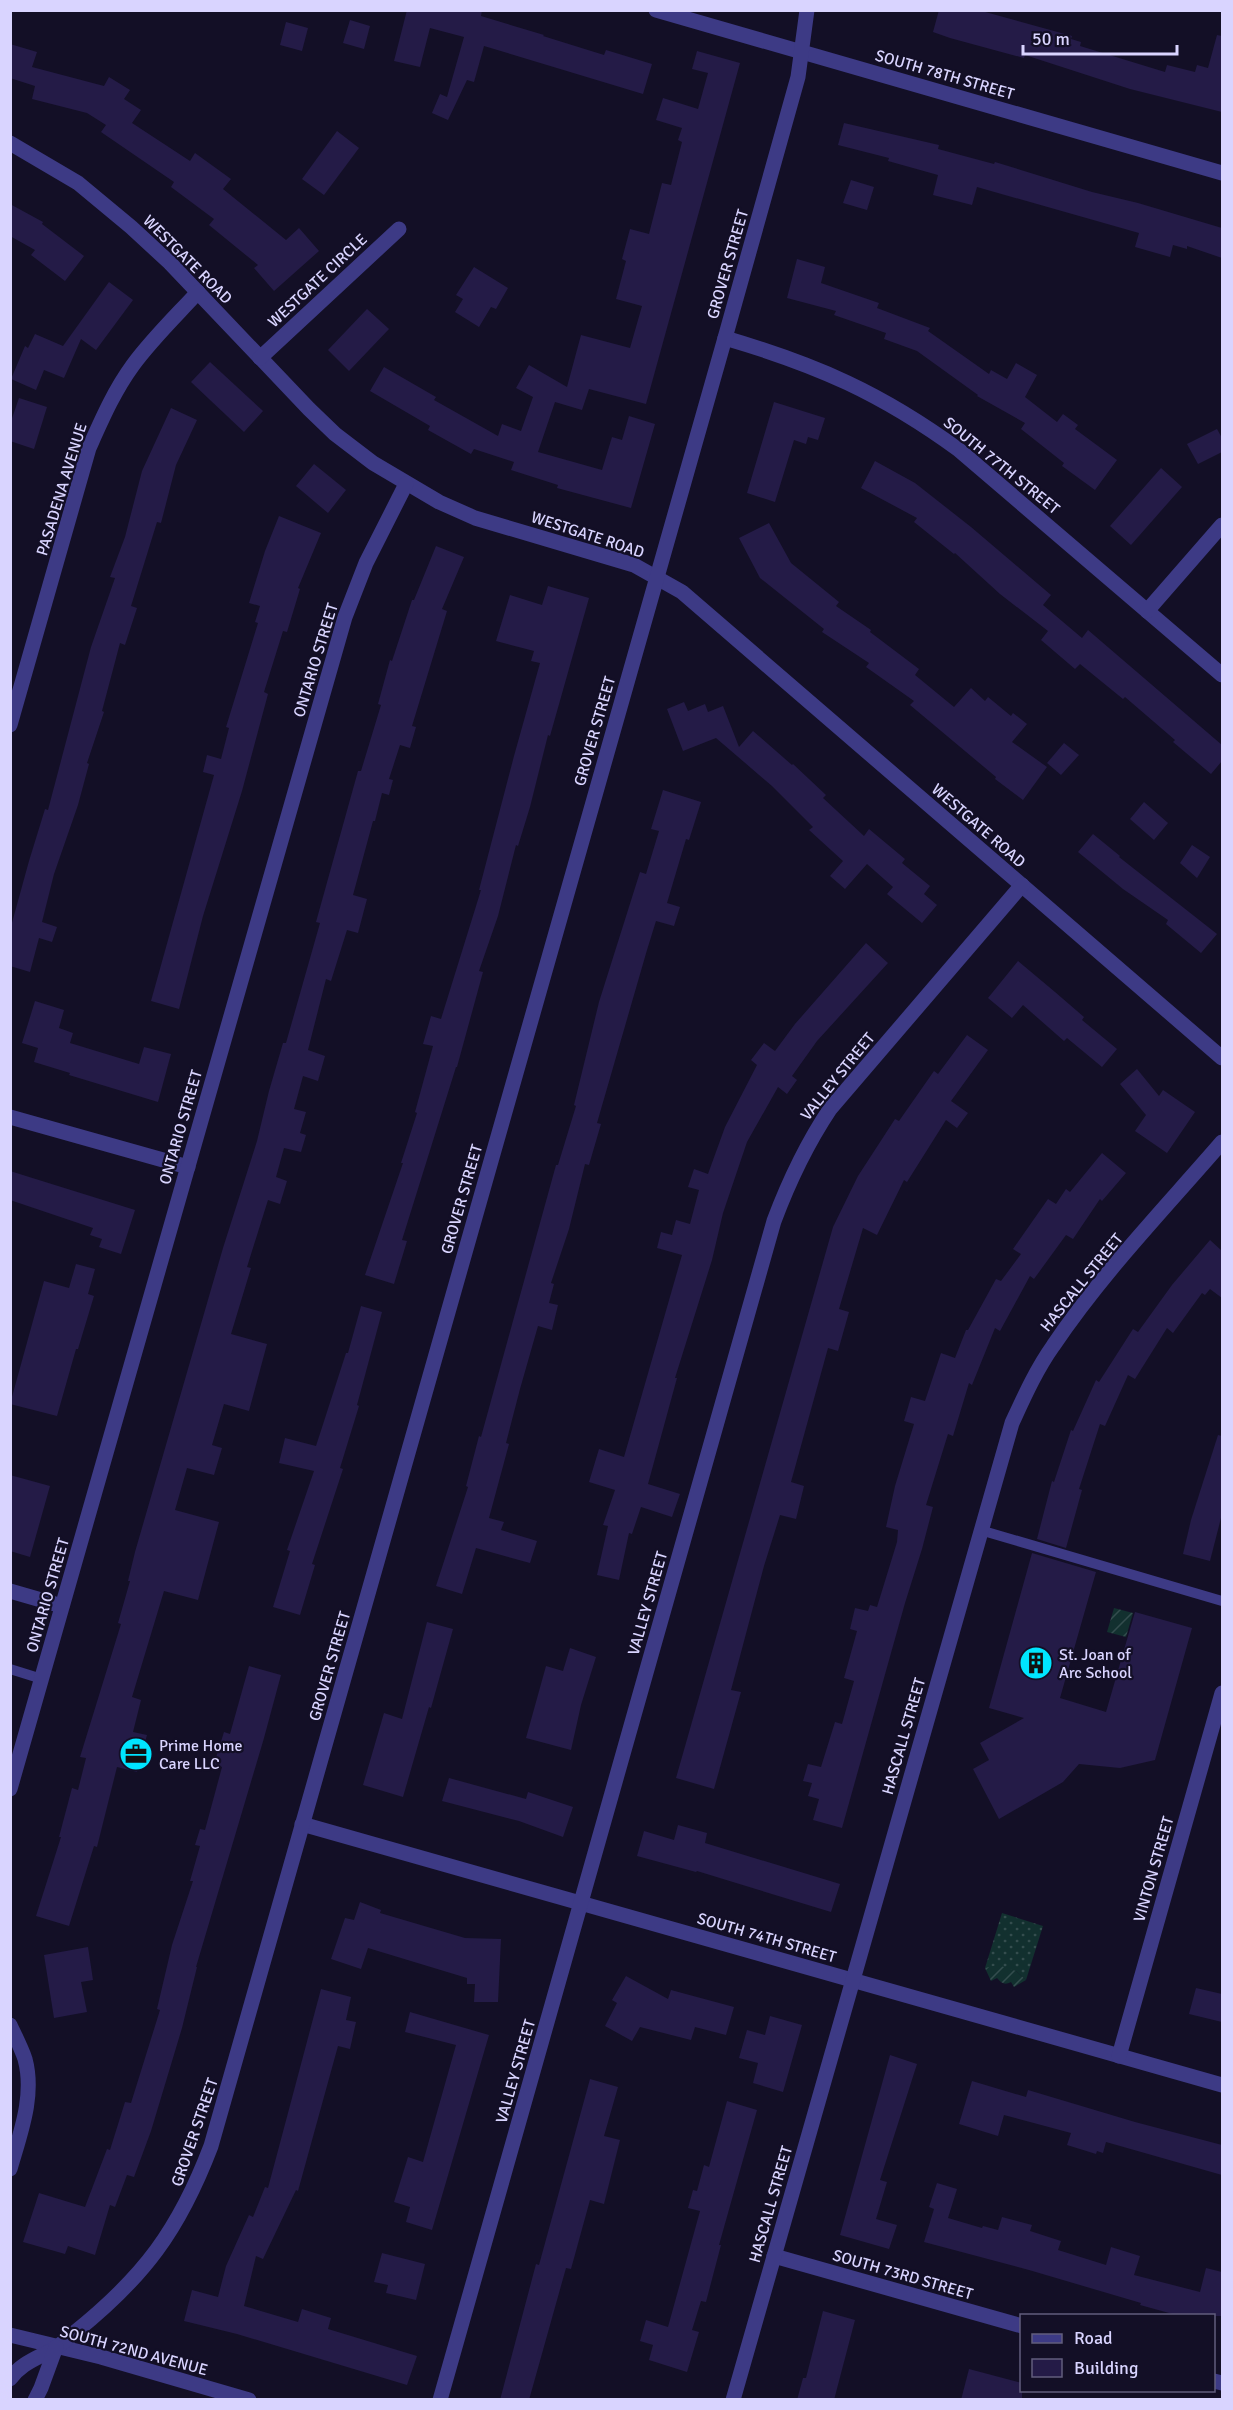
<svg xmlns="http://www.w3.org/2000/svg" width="1233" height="2410" font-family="Signika,sans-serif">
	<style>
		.park { fill: url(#park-dots) }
		.garden { fill: url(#garden-furrows) }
		.building { fill: #241b47 }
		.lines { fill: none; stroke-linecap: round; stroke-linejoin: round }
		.service { stroke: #3d3a85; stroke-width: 10 }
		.minor { stroke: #3d3a85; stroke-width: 15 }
		.tertiary { stroke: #3d3a85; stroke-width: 15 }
		.labels { text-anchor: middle; stroke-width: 4.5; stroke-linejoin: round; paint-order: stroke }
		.street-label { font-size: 16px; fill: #d9d4ff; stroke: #130f26 }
		.poi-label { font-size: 16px; fill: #d9d4ff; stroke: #130f26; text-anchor: start }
	</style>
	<defs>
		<pattern id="park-dots" width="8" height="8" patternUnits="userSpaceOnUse" patternTransform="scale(1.5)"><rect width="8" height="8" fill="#12302f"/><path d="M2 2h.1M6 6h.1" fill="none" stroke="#344d4e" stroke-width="1.8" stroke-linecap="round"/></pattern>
		<pattern id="garden-furrows" width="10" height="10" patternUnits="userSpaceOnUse" patternTransform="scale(1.5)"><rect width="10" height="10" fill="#12302f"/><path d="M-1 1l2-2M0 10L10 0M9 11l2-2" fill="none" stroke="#344d4e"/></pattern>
	</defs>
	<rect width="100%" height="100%" fill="#130f26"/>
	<path class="park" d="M1002 1913 1043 1926 1026 1980 1016 1971 985 1968Z"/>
	<g class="garden">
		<path d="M1114 1608 1133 1613 1126 1637 1107 1632Z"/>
		<path d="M998 1965 1016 1971 1026 1980 1014 1987 1011 1982C1005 1985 1002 1984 997 1978L991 1981 985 1968Z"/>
	</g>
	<g class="building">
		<path d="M407 10H482L481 16 544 35 543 36 604 55 606 50 652 64 643 94 484 46 474 82 467 80 448 120 432 113 440 94 447 97 464 37 430 28 420 67 394 61Z"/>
		<path d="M939 10H978L1072 36 1071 39 1081 42 1080 46 1165 72 1167 65 1195 72 1197 65 1208 68 1217 35 1222 36V112L1130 89 1025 55 1024 58 950 38 933 32Z"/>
		<path d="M350 20 370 26 364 49 343 43Z"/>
		<path d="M286 22 308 28 302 51 280 45Z"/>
		<path d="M10 44 37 52 32 67 104 86 109 77 130 90 124 99 141 110 132 123 190 161 195 153 231 179 223 189 286 240 299 228 319 251 274 291 254 268 258 265 209 225 214 219 171 187 174 182 101 132 106 125 87 113 32 99 35 86 10 78Z"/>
		<path d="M697 51 740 63 646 404 589 389 582 410 555 402 538 452 602 470 612 437 622 440 629 416 655 424 631 508 557 488 558 485 511 470 514 462 474 449 471 454 428 430 430 426 370 391 384 367 436 397 434 400 498 436 502 424 521 431 533 397 516 388 529 365 567 387 581 335 630 348 642 306 616 299 626 261 622 259 630 229 649 234 662 183 671 185 682 142 678 140 682 128 656 120 663 98 698 109 708 73 692 69Z"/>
		<path d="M844 123 939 145 938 149 994 164 995 162 1092 192 1138 203 1222 228V258L1187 246V249L1173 245 1170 257 1135 247 1139 233 977 187 972 205 933 195 938 175 888 161 889 158 838 145Z"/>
		<path d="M337 131 359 148 324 195 302 179Z"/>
		<path d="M851 180 874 187 867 210 843 203Z"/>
		<path d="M10 204 43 222 42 224 84 256 65 281 31 255 35 250 10 236Z"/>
		<path d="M797 259 825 267 821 283 879 303 877 308 930 328 928 331 989 374 991 370 1007 379 1016 363 1037 375 1025 397 1057 422 1063 414 1078 425 1075 429 1117 460 1095 490 1062 466 1064 463 1021 429 1025 423 977 396 978 395 917 351 884 339 886 333 834 315 836 311 787 298Z"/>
		<path d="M474 267 508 288 496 309 491 307 479 327 455 312 463 299 456 295Z"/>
		<path d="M109 282 133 300 96 350 81 339 64 378 44 370 36 390 11 379 25 346 28 348 35 334 63 346Z"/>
		<path d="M367 309 389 329 349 371 328 350Z"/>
		<path d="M210 362 263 411 244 432 191 382Z"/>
		<path d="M19 398 47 407 34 449 10 441V424Z"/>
		<path d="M774 402 825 418 818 440 808 437 806 444 794 440 775 502 747 493Z"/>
		<path d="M171 408 197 420 176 465 161 523 157 522 131 606 137 608 125 645 120 643 102 711 104 712 87 763 89 764 78 805 54 874 42 922 57 927 52 942 39 938 30 972 10 966V930L29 861 45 809 48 810 91 647 115 578 110 577 125 537 142 471Z"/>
		<path d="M1217 429 1222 438V452L1198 464 1187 444Z"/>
		<path d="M875 461 915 483 971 527 1051 595 1043 605 1082 638 1088 630 1222 745V761L1211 774 1173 742 1175 740 1125 697 1123 699 1080 664 1075 669 1041 640 1048 631 1000 594 955 553 954 554 914 522 917 518 861 488Z"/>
		<path d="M314 464 346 490 328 513 296 486Z"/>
		<path d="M1161 468 1182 487 1131 545 1110 526Z"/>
		<path d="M279 516 321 533 298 588 300 589 287 632 283 631 264 692 268 694 242 791 203 916 179 1009 151 1001 214 775 203 772 207 755 221 759 229 728 226 727 258 623 255 622 260 606 249 603 265 551Z"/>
		<path d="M769 523 791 563 839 602 836 606 871 630 870 632 919 669 915 675 954 707 971 688 985 701 988 697 1011 716 1013 713 1027 724 1012 742 1047 767 1023 800 995 779 996 777 910 705 914 701 866 667 869 663 822 632 824 629 760 578 739 538Z"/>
		<path d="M436 546 464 557 442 609 447 611 412 726 416 727 410 748 400 745 389 779 393 780 389 795 382 793 375 821H373L353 895 367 899 358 933 347 930 331 981 326 979 308 1050 325 1056 318 1081 303 1076 294 1109 306 1112 300 1133 306 1135 301 1152 284 1148 276 1177 287 1181 280 1204 268 1200 247 1267 251 1268 231 1334 267 1344 249 1411 224 1404 212 1445 222 1448 214 1475 187 1468 175 1510 219 1522 198 1600 164 1591 132 1697 141 1700 133 1732 147 1735 137 1772 117 1767 97 1847 94 1846 69 1926 36 1916 61 1837H59L72 1788 78 1790 86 1758 80 1757 121 1624 118 1623 130 1581H128L135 1552 223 1248 257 1141 269 1091 283 1043H286L320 923 316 922 358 771H361L381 705 378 704 390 660 392 661 412 600H414Z"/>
		<path d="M548 586 589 598 550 736 548 735 530 807 518 846 516 845 498 916 479 971 483 972 457 1067H456L402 1240 407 1241 394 1284 365 1275 403 1163H401L417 1113 415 1112 433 1046 423 1044 431 1016 441 1019 481 890H479L514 756 540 663 531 661 534 651 496 641 510 595 542 605Z"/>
		<path d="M684 702 688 711 705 704 708 712 723 706 739 747 753 731 792 765 793 764 826 795 823 798 864 836 869 829 905 859 902 863 930 886 924 894 937 905 922 923 887 894 893 887 867 864 845 889 830 876 843 861 809 830 813 827 772 786 716 738 683 751 667 709Z"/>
		<path d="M1064 743 1079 755 1061 775 1047 763Z"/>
		<path d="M663 790 701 802 689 840 686 839 667 903 680 907 674 926 656 921 647 950 597 1123 601 1124 589 1165 585 1164 569 1229 551 1283 554 1284 549 1303 558 1305 552 1330 538 1326 520 1389 506 1443 509 1444 489 1518 504 1522 501 1530 537 1541 530 1563 476 1548 462 1594 436 1586 468 1487 466 1486 479 1436 481 1437 556 1165H558L576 1106 574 1105 599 1002 640 872 646 874 659 831 651 829Z"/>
		<path d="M1144 802 1168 823 1154 840 1130 819Z"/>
		<path d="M1093 834 1120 856 1119 857 1217 934 1201 953 1166 924 1168 920 1123 889 1078 852Z"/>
		<path d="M1192 845 1210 857 1197 878 1180 863Z"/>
		<path d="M866 943 888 963 817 1041 792 1076 797 1080 787 1094 778 1087 747 1142 723 1213 712 1260 675 1378H677L648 1484 680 1494 672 1517 641 1507 632 1534 629 1533 619 1580 597 1575 608 1526 603 1525 615 1490 589 1482 599 1449 624 1457 682 1255 657 1248 661 1232 672 1235 676 1220 690 1224 699 1190 688 1187 694 1169 708 1174 725 1127 757 1065 751 1060 764 1043 775 1051 795 1024Z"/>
		<path d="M1018 961 1055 992 1084 1017 1082 1020 1117 1049 1102 1067 1067 1038 1064 1041 1023 1005 1012 1018 988 998Z"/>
		<path d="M35 1001 64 1010 59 1028 73 1033 70 1043 139 1064 144 1047 171 1054 158 1102 69 1075 70 1073 34 1062 38 1048 22 1043Z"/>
		<path d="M967 1035 988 1050 951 1101 968 1113 957 1128 946 1120 907 1182 904 1180 877 1235 863 1228 839 1309 849 1312 838 1351 828 1348 791 1482 804 1486 796 1519 780 1515 764 1566 731 1690 741 1692 714 1789 676 1778 833 1227 858 1176 895 1119 899 1121 934 1071 938 1074Z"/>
		<path d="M1137 1069 1159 1096 1163 1090 1195 1112 1167 1153 1135 1131 1146 1115 1120 1084Z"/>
		<path d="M1102 1153 1126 1173 1102 1201 1100 1199 1073 1239 1066 1235 1034 1279 1030 1276 1000 1331 995 1328 972 1385 969 1383 953 1436 948 1434 926 1505 933 1507 922 1549 905 1603 842 1828 813 1820 819 1799 808 1796 812 1783 803 1781 808 1764 821 1767 835 1722 842 1724 854 1681 844 1678 857 1631 850 1629 855 1608 868 1611 870 1605 877 1607 897 1542 898 1530 886 1527 895 1486 914 1424 904 1421 911 1397 925 1401 941 1353 955 1358 966 1330H968L996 1279 1001 1281 1021 1254 1013 1249 1048 1199 1056 1204 1066 1189 1070 1192Z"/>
		<path d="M10 1171 135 1210 121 1254 99 1247 102 1239 90 1235 93 1228 10 1200Z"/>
		<path d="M1210 1240 1222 1251V1298L1210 1289 1205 1295 1202 1293 1173 1333 1167 1328 1135 1379 1128 1375 1105 1426 1100 1424 1079 1489 1082 1490 1066 1548 1037 1539 1052 1481 1054 1482 1071 1430 1073 1431 1096 1380 1099 1382 1133 1329 1138 1332 1172 1285Z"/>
		<path d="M76 1264 95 1269 88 1294 94 1296 78 1349H76L57 1416 10 1404 44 1281 69 1288Z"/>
		<path d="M361 1306 382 1312 357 1405 359 1406 340 1468 343 1469 312 1564 315 1565 300 1615 273 1607 290 1551 287 1550 314 1471 279 1463 285 1438 316 1446 346 1353H348Z"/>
		<path d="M1218 1435 1222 1436V1514L1210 1561 1183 1554 1191 1520Z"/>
		<path d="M10 1475 50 1486 30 1557 10 1551Z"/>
		<path d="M1032 1553 1096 1572 1060 1698 1106 1712 1135 1612 1192 1628 1155 1760 1120 1768 1079 1764 1063 1782 999 1819 973 1769 989 1760 980 1743 1024 1718 989 1708Z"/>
		<path d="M427 1622 453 1629 431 1708 429 1707 403 1797 363 1785 384 1713 402 1719Z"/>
		<path d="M570 1648 596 1657 581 1705 571 1750 526 1738 546 1666 563 1671Z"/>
		<path d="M249 1666 281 1675 264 1738 196 1967H197L182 2028 151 2131 134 2177 127 2175 115 2207 110 2205 95 2255 68 2246 65 2254 23 2242 39 2193 85 2207 107 2149 110 2150 125 2102 131 2103 160 2010 157 2009 172 1945 193 1881H190L200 1846 195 1845 200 1829 205 1830 222 1767 214 1764 224 1732 230 1734Z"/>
		<path d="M449 1778 526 1799 528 1792 573 1807 563 1837 519 1821 442 1801Z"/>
		<path d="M678 1825 707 1833 705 1843 840 1884 831 1912 697 1871 696 1872 637 1856 644 1831 674 1840Z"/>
		<path d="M360 1902 381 1910 380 1913 465 1938 501 1939 498 2002H474L475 1984H467V1978L368 1948 361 1969 331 1959 345 1918 354 1920Z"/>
		<path d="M88 1947 93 1980 81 1982 87 2012 54 2018 44 1955Z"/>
		<path d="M626 1976 668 1999 671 1990 734 2007 726 2035 695 2027 691 2040 640 2027 632 2041 605 2026 617 2003 612 2000Z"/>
		<path d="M1196 1988 1222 1994V2022L1189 2014Z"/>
		<path d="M321 1989 351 1997 346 2020 356 2022 350 2049 338 2046 298 2191 296 2190 263 2259 256 2256 244 2306 298 2322 302 2309 331 2318 328 2329 417 2356 407 2385 237 2334 184 2321 192 2290 218 2297 226 2266 249 2215 253 2217 265 2187 268 2188Z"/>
		<path d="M410 2012 489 2035 432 2230 406 2222 410 2207 394 2202 408 2157 423 2162 456 2045 405 2032Z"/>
		<path d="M770 2016 802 2025 783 2092 753 2083 758 2063 739 2058 747 2030 765 2035Z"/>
		<path d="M890 2055 917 2064 880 2180 887 2182 876 2219 897 2225 889 2249 840 2235Z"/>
		<path d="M590 2079 618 2087 604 2136 620 2140 604 2204 590 2200 571 2269 566 2268 529 2400H500L536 2264 539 2265Z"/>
		<path d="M972 2081 1026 2097 1028 2090 1135 2122 1222 2145V2175L1106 2142 1103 2153 1097 2151 1096 2154 1067 2145 1071 2133 1004 2115 998 2136 959 2124Z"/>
		<path d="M727 2101 757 2110 719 2245H721L706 2302 701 2301 692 2330 699 2332 687 2372 649 2360 653 2345 640 2341 646 2320 668 2327 700 2211 688 2208 693 2190 697 2191 704 2165 709 2167Z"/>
		<path d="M937 2183 957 2189 948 2218 982 2228 983 2226 998 2230 1002 2217 1032 2225 1030 2231 1061 2241 1058 2250 1106 2265 1111 2247 1140 2256 1134 2275 1200 2292 1206 2268 1222 2272V2316H1180L1140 2305 1141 2303 1029 2270 924 2242 934 2209 929 2207Z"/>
		<path d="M382 2253 425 2264 416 2300 386 2293 388 2285 374 2282Z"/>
		<path d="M823 2311 855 2320 834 2400H797L803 2378H806Z"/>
		<path d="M969 2369 1022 2383V2400H961Z"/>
	</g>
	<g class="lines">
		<g class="service">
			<path d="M980 1530 1222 1601"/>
			<path d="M10 1669 42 1679"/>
		</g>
		<g class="minor">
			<path d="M656 10 1222 173"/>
			<path d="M10 143 78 183 131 227 170 263 309 409 335 434 373 463 439 502 475 518 634 565 682 592 1222 1058"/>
			<path d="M725 338C817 365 881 393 959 450L1222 675"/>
			<path d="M260 358 399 229"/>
			<path d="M1147 611 1222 525"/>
			<path d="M10 725 89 448C102 419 114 391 133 365 152 339 176 316 198 292"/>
			<path d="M10 1117 188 1167"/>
			<path d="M10 1591 62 1606"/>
			<path d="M10 1789 345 617 366 563 406 484"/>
			<path d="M302 1824 1222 2085"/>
			<path d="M10 2025C15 2036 21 2047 25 2059 35 2096 20 2134 10 2169"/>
			<path d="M1119 2056 1222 1693"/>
			<path d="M774 2256 1022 2326"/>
			<path d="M10 2335 101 2357 249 2400"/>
			<path d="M1214 2381 1222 2383"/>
			<path d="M440 2400 774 1221C789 1181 806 1145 830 1109L1022 885"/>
			<path d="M733 2400 1012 1423C1024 1397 1036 1370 1053 1346 1102 1273 1165 1208 1222 1142"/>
		</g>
		<g class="tertiary">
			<path d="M10 2379C22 2362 39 2358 55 2348 62 2344 68 2338 74 2333 144 2277 179 2230 211 2146L725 338 798 77 807 10"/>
			<path d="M35 2400 41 2388 56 2347"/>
		</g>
	</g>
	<defs>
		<g id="building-disc" transform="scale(1.725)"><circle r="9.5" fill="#00e5ff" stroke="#130f26"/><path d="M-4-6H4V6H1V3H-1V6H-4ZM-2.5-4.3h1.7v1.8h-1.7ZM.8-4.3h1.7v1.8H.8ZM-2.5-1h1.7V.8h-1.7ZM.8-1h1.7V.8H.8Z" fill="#111"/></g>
		<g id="office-disc" transform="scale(1.725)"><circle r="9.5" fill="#00e5ff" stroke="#130f26"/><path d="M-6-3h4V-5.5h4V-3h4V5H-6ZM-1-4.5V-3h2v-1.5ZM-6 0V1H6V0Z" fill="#111"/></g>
	</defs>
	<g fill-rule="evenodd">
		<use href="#building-disc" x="1036" y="1663"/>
		<use href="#office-disc" x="136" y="1754"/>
	</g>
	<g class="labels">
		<g class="street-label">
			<text transform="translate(945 74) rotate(16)" y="6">SOUTH 78TH STREET</text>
			<text transform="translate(188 259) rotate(45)" y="6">WESTGATE ROAD</text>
			<text transform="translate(727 264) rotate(-74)" y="6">GROVER STREET</text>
			<text transform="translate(317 280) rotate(-43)" y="6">WESTGATE CIRCLE</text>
			<text transform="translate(1002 465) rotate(39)" y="6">SOUTH 77TH STREET</text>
			<text transform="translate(61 489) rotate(-73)" y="6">PASADENA AVENUE</text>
			<text transform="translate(588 534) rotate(18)" y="6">WESTGATE ROAD</text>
			<text transform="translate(315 660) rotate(-73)" y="6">ONTARIO STREET</text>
			<text transform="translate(594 731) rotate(-74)" y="6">GROVER STREET</text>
			<text transform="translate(979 825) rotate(41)" y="6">WESTGATE ROAD</text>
			<text transform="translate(837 1076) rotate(-51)" y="6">VALLEY STREET</text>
			<text transform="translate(180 1127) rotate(-74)" y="6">ONTARIO STREET</text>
			<text transform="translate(461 1199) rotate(-74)" y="6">GROVER STREET</text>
			<text transform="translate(1081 1282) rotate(-51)" y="6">HASCALL STREET</text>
			<text transform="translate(47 1595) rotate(-74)" y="6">ONTARIO STREET</text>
			<text transform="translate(647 1603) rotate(-74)" y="6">VALLEY STREET</text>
			<text transform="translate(329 1666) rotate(-74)" y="6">GROVER STREET</text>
			<text transform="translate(903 1736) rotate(-74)" y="6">HASCALL STREET</text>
			<text transform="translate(1153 1869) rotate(-74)" y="6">VINTON STREET</text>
			<text transform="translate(767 1937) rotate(16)" y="6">SOUTH 74TH STREET</text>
			<text transform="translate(515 2071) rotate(-74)" y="6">VALLEY STREET</text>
			<text transform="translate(194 2132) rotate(-71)" y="6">GROVER STREET</text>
			<text transform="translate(770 2204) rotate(-74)" y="6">HASCALL STREET</text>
			<text transform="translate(903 2274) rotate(16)" y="6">SOUTH 73RD STREET</text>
			<text transform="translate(134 2350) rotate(15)" y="6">SOUTH 72ND AVENUE</text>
		</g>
		<g class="poi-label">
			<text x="1059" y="1660">St. Joan of<tspan x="1059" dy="18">Arc School</tspan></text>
			<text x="159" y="1751">Prime Home<tspan x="159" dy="18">Care LLC</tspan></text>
		</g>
	</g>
	<rect width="1233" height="2410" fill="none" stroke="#d9d4ff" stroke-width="24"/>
	<rect x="1020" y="2314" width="195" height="78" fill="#130f26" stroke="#625e7d" stroke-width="1.5"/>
	<rect x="1032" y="2334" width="30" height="9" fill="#3d3a85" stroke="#625e7d" stroke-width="1.5"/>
	<text x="1074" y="2344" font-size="18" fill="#d9d4ff">Road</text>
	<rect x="1032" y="2359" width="30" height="18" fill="#241b47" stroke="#625e7d" stroke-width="1.5"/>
	<text x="1074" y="2374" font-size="18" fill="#d9d4ff">Building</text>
	<path d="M1023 45v9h154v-9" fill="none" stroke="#d9d4ff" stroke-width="3"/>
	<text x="1032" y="45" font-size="18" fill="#d9d4ff" stroke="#130f26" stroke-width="4.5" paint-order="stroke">50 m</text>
</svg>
